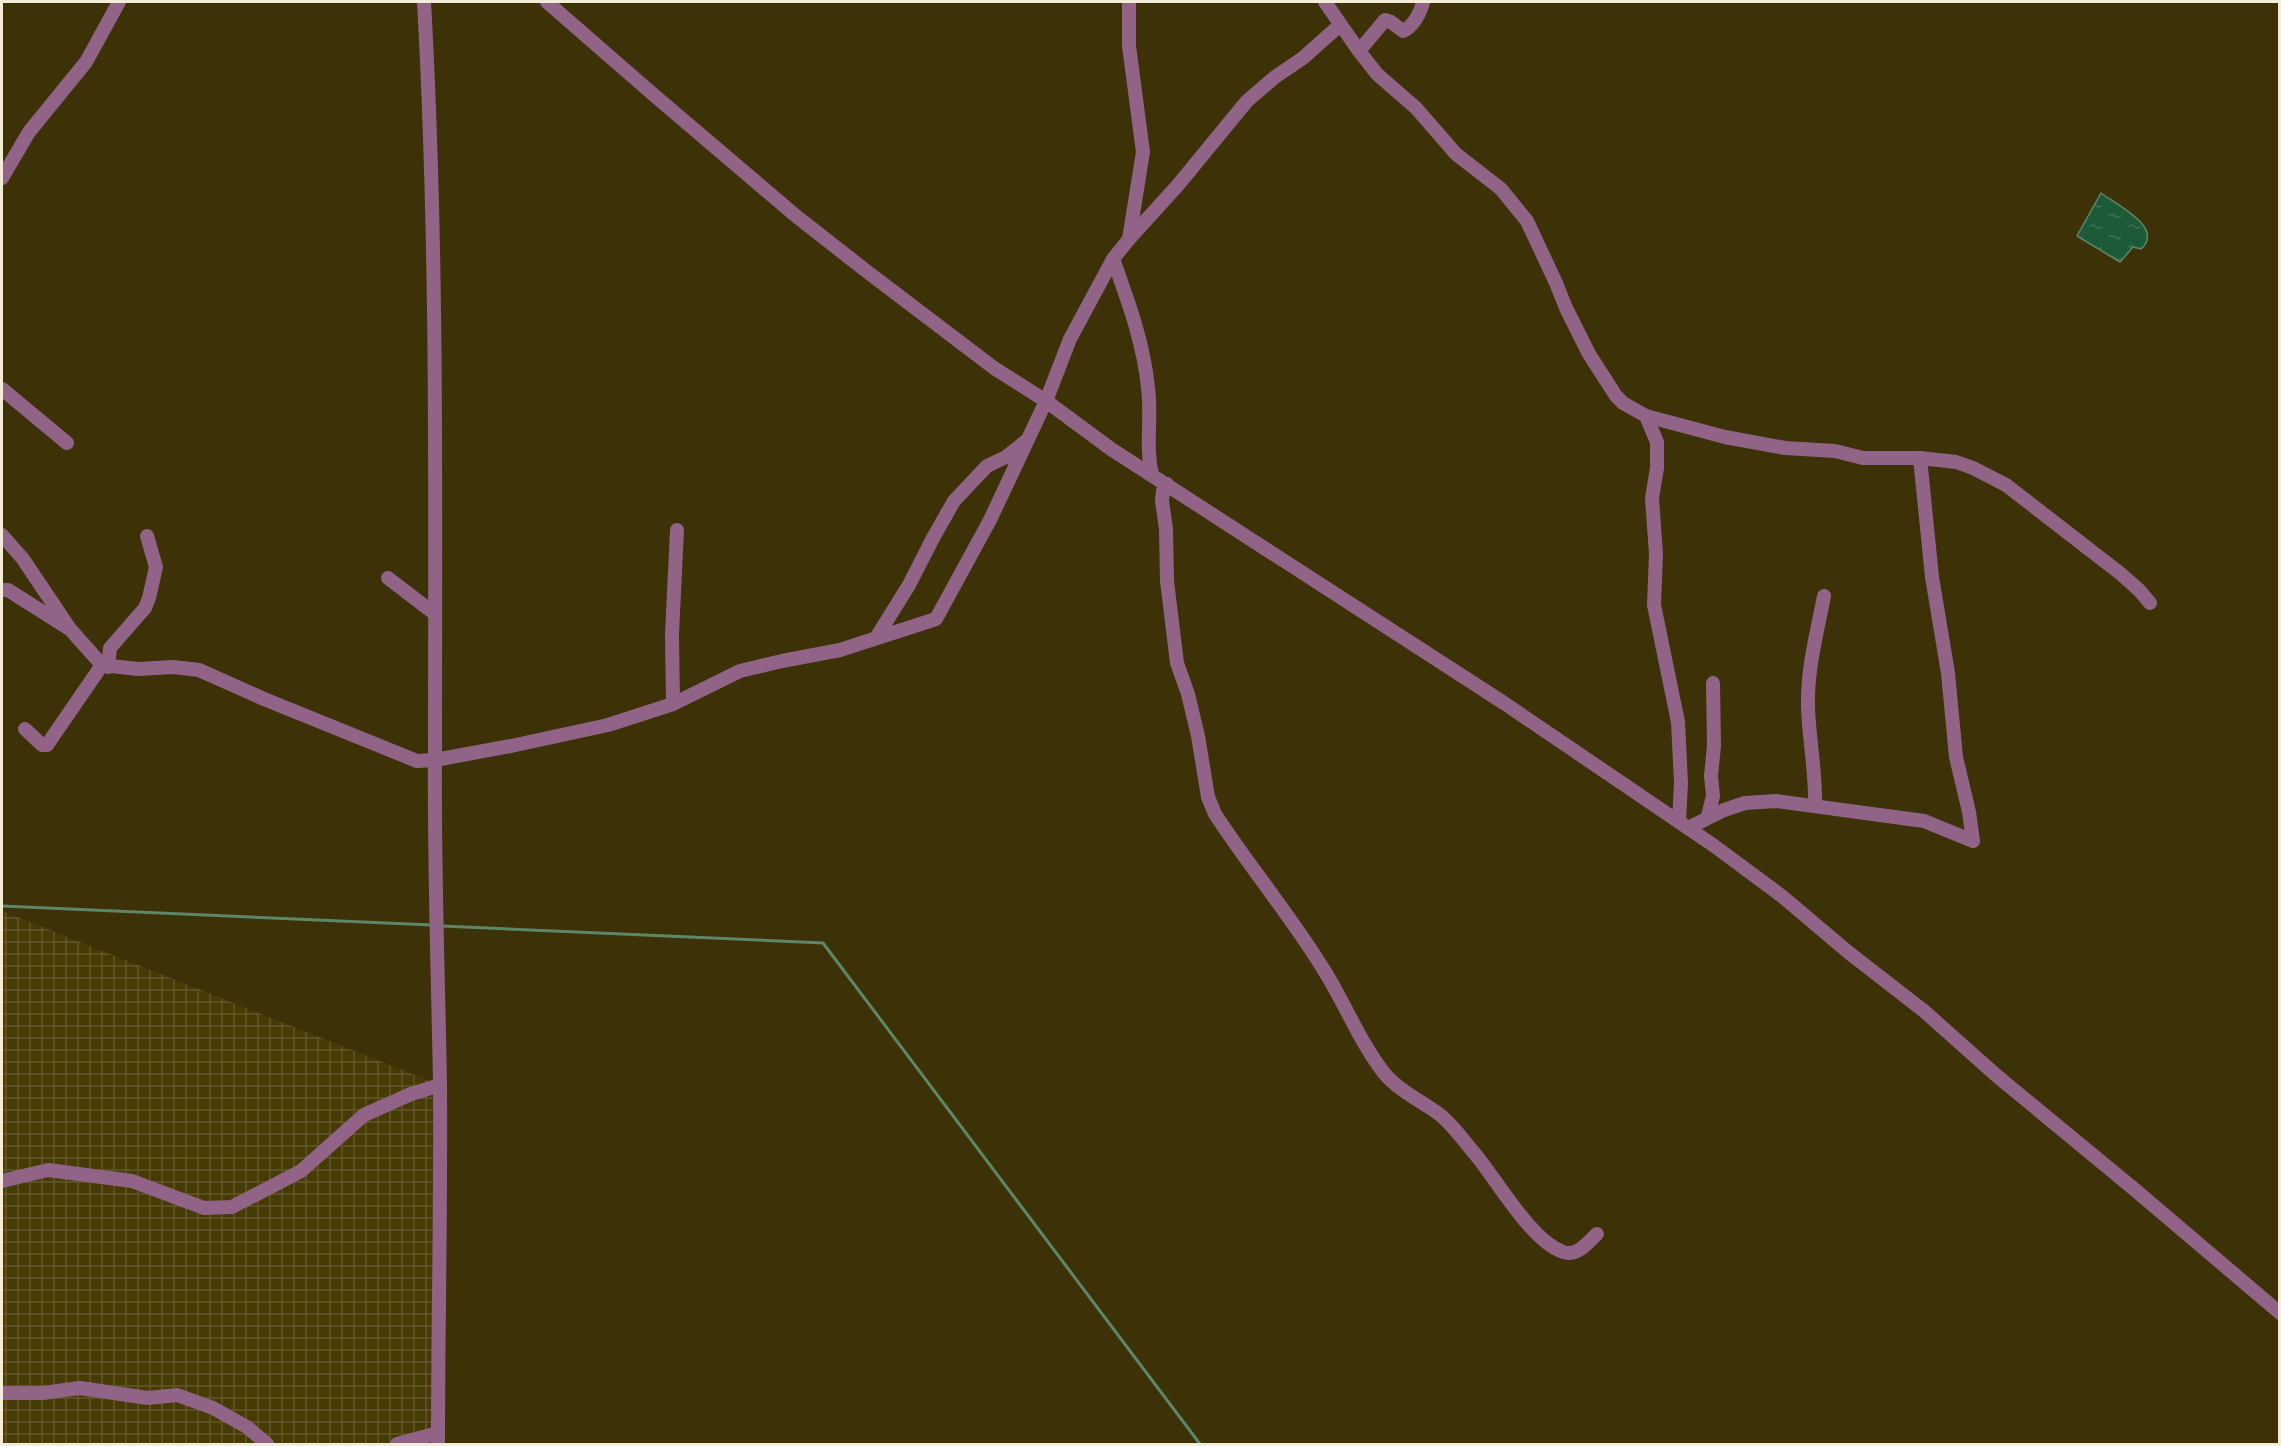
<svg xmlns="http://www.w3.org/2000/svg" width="2281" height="1446" font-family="Poppins,sans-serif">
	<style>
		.industrial { fill: url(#industrial-grid) }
		.water { fill: url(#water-ripples); stroke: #5d8768; stroke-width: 1.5 }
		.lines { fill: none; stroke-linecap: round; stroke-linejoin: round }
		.stream { stroke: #5d8768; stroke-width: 3 }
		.minor { stroke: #916487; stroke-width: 14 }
	</style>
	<defs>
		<pattern id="industrial-grid" width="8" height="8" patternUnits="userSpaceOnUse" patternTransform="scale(1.5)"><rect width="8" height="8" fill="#473b05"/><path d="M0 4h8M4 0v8" fill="none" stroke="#625829"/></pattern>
		<pattern id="water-ripples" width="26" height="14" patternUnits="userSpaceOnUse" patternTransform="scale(1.5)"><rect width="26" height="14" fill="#1d5b38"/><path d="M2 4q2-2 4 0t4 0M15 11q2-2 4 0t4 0" fill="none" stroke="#3e7354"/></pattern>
	</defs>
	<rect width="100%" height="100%" fill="#3c3107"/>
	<path class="industrial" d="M2 911 440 1085V1444H2Z"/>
	<path class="water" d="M2101 193C2117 205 2165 228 2141 249L2133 247 2120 262 2077 236Z"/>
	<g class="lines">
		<g class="stream">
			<path d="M2 906 432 925"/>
			<path d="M442 926 823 943 1200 1444"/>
		</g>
		<g class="minor">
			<path d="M424 2C438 252 435 504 435 756 434 864 438 973 440 1082 441 1203 438 1324 438 1444"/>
			<path d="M547 2 655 96 796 216 865 270 994 368 1046 401 1111 449 1504 703 1713 845 1783 897 1848 952 1924 1011 1997 1076 2134 1189 2280 1313"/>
			<path d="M1325 2 1359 51 1377 74 1416 108 1456 154 1501 189 1527 221 1556 283 1566 308 1589 354 1616 396 1623 403 1646 416 1725 437 1785 448 1835 451 1863 458H1920L1956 462 1973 468 2006 485 2121 574 2139 590 2150 603"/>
			<path d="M1359 51 1385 20 1391 22 1403 31C1413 27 1421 12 1423 2"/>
			<path d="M2 178 29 132 86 62 119 2"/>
			<path d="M1129 239 1143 152 1129 46V2"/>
			<path d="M1113 259C1128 301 1144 344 1148 388 1152 418 1145 446 1152 475"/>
			<path d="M2 389 67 443"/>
			<path d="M1646 416 1657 442V468L1652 498 1656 554 1654 605 1678 722 1681 783 1679 822"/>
			<path d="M1167 484 1163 491 1162 501 1166 529 1167 581 1177 663 1188 694 1198 736 1208 797 1215 814C1249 866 1289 914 1322 967 1344 1001 1359 1041 1384 1073 1398 1090 1421 1101 1439 1114 1453 1125 1464 1141 1475 1154 1497 1180 1531 1241 1563 1252 1577 1257 1587 1243 1597 1234"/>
			<path d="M2 535 23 559 70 629 102 665 138 669 173 667 199 670 264 699 417 761 435 760 511 746 608 725 673 704 740 671 782 661 840 650 936 619 990 520 1046 401 1070 339 1113 259 1129 239 1178 185 1247 101 1275 77 1303 58 1340 25"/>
			<path d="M388 578 435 614"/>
			<path d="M2 590H8L68 628"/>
			<path d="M876 638 909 585 933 538 954 501 987 466 1006 457 1026 441"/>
			<path d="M108 667 110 648 145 608 149 598 156 567 147 536"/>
			<path d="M673 704 672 634 677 530"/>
			<path d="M25 729 42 745H47L102 665"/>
			<path d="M1815 806C1816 772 1809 740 1808 707 1807 669 1817 633 1824 596"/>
			<path d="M1708 816 1713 796 1711 776 1714 746 1713 683"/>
			<path d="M1688 828 1724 810 1745 803 1776 801 1924 821 1973 841 1969 812 1956 757 1948 673 1932 577 1920 458"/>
			<path d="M2 1181 48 1170 132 1181 204 1208 232 1207 301 1171 364 1115 411 1094 440 1085"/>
			<path d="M2 1393H43L80 1388 148 1398 177 1395 213 1408 247 1427 267 1444"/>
			<path d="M397 1444 438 1433"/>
		</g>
	</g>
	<rect width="2281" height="1446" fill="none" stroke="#f3edd7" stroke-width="6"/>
</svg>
